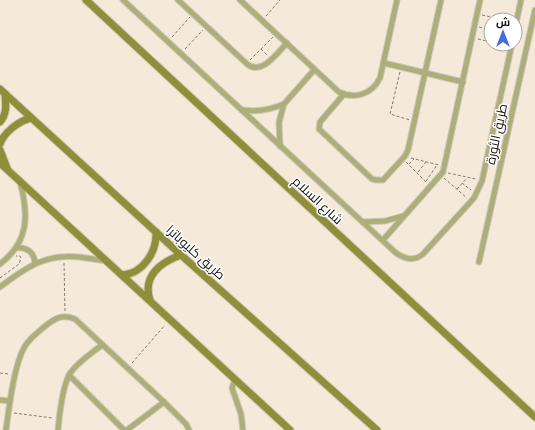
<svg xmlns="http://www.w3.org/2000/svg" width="535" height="430" font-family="Literata,Cairo,serif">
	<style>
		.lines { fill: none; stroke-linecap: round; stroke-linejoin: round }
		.street-casing { stroke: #d1c7b9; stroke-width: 7 }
		.secondary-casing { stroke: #d1c7b9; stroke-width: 9 }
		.path { stroke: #827b70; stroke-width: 1; stroke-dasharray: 3 2; stroke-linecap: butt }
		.street { stroke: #adae79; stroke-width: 5 }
		.secondary { stroke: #8f8f39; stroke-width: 7 }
		.labels { text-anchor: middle; stroke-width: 3; stroke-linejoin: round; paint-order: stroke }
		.street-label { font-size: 13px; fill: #16120d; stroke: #fff }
	</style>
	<rect width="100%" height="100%" fill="#f5eada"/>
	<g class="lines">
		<g class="street-casing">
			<g id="street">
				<path d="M123 0 396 253C405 259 414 262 423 254L474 198 482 181 512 44"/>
				<path d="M178 0 247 64C262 76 277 53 287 43"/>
				<path d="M240 0 339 92C355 100 372 94 380 78L397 0"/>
				<path d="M515 28 521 0"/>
				<path d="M384 63 463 82"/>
				<path d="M344 94 320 122 319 129 372 179 376 180H383L405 156 408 150 441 0"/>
				<path d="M242 110C256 112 270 110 284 104"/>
				<path d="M280 146 279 122 284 104 314 70"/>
				<path d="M363 222 385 221 403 216"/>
				<path d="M383 240 443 172 480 0"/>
				<path d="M16 248C27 247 34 252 35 263"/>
				<path d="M479 262 535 10"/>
				<path d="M0 264C29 242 29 215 20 182"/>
				<path d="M0 287C25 268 46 253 79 257 88 258 97 260 107 261"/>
				<path d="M69 375 124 430"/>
				<path d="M235 379 232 388 241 414 243 430"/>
				<path d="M0 400 10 401"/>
				<path d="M6 430C9 408 14 364 25 346 30 338 37 333 44 327 55 318 62 314 75 319L164 402 186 424 189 430"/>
				<path d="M58 430C59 417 63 382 71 372 79 361 92 353 102 345"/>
				<path d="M127 430 164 402"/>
			</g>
		</g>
		<g class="secondary-casing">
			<g id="secondary">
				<path d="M86 0 535 417"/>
				<path d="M0 89 181 255 377 430"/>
				<path d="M0 122C7 114 6 105 5 94"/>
				<path d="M0 144C4 132 19 121 31 118"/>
				<path d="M0 150 7 168"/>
				<path d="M0 163 290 430"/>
				<path d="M123 275C143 273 157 252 156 232"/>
				<path d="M150 300C142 276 161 262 181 255"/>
			</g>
		</g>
		<g class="path">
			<path d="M482 15 505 20"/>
			<path d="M266 16 280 0"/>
			<path d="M479 27 491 30"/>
			<path d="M491 29V33"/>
			<path d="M172 37 190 17"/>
			<path d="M478 39 491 42"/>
			<path d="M500 44 507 45"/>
			<path d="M185 49 203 30"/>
			<path d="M261 49 268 56"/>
			<path d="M250 60 273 37"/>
			<path d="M400 72 390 114 410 120"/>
			<path d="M411 158 439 165"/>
			<path d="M406 162 426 182"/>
			<path d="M409 164 414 159"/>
			<path d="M418 172 426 162"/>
			<path d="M448 173 476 179"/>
			<path d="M444 178 467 198"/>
			<path d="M426 181 437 165"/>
			<path d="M462 183 471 190"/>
			<path d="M457 189 467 178"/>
			<path d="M64 263 65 312"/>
			<path d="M0 278 19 264 21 258 20 256H16"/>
			<path d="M132 363 165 325"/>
			<path d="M0 373 9 374"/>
			<path d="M14 413 53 418"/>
		</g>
		<use href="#street" class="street"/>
		<use href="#secondary" class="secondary"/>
	</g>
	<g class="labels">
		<g class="street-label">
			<text transform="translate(496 134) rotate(-78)" y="5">طريق الثورة</text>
			<text transform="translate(318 200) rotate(43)" y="5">شارع السلام</text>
			<text transform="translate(196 252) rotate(42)" y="5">طريق كليوباترا</text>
		</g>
	</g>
	<g transform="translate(503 32)"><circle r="19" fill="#ffffff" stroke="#a2a09e"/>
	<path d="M0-3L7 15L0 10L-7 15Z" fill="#446ee0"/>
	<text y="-6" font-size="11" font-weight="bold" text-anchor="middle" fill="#16120d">ش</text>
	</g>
</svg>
